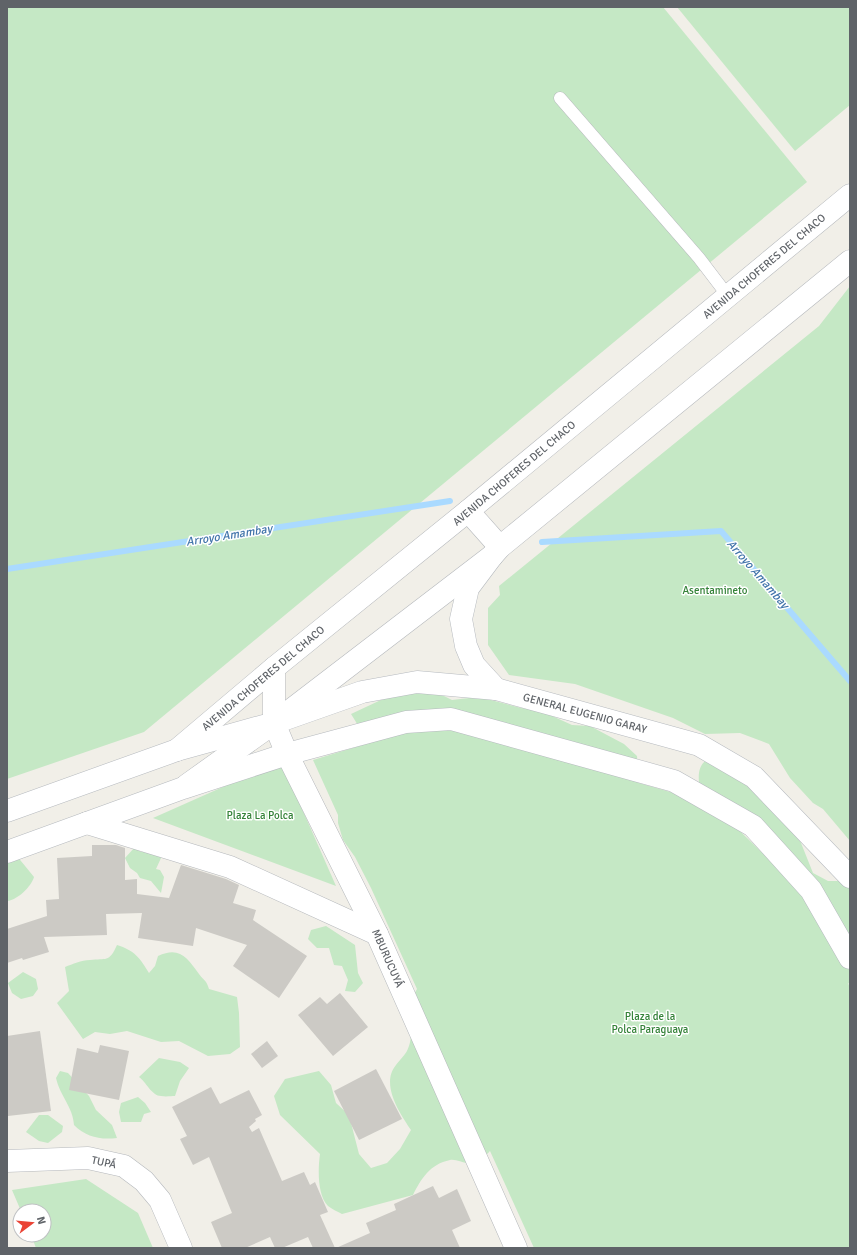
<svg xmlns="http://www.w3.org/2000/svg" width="857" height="1255" font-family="Signika,sans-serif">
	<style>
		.green { fill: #c5e8c5 }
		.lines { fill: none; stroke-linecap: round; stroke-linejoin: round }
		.stream { stroke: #aadaff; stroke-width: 6 }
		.building { fill: #cccac5 }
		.lane-casing { stroke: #b5b8bc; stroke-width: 13 }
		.street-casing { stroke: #b5b8bc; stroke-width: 23 }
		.secondary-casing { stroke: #b6babf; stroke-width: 23 }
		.lane { stroke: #fff; stroke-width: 12 }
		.street { stroke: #fff; stroke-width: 22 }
		.secondary { stroke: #fff; stroke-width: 22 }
		.labels { text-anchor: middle; stroke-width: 3; stroke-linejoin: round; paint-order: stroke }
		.street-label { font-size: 11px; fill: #5f6368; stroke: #fff }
		.park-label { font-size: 11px; fill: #348238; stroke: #fff }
		.water-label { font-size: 12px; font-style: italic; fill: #4174aa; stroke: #fff }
	</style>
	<rect width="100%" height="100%" fill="#f1efe8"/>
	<g class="green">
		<path d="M7 7H663L807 182 144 732 7 779Z"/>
		<path d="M677 7H850V105L795 151Z"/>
		<path d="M850 286V841L823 809 813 803 790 778 769 744 740 733 705 734 673 718 575 684 509 675 488 645V608L500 595 499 586 819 326Z"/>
		<path d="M418 690 436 692 452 700 469 698 487 699 521 708 539 710 572 725 590 726 624 744 637 756 639 783 712 804 786 876 791 873 700 793C697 768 698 763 720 751L799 838 813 873 828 881H846L850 883V984L848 983 850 988V1248H534L490 1151C485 1157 476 1162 468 1163 462 1163 456 1159 450 1160 430 1164 421 1179 413 1195L342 1214C338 1212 332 1209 328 1206 317 1195 318 1168 320 1154L280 1115 274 1096 285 1079 319 1071 331 1085 336 1103 349 1115 359 1154 371 1168 387 1163 400 1149 411 1130C400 1114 380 1084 396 1065 405 1054 409 1052 411 1036 412 1017 406 1007 417 989L371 888 355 857 343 840 338 823V815L313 760 369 743 351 714 383 699Z"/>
		<path d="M281 761 336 886 153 818Z"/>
		<path d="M7 847 12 850 34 877C31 887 18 899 8 901Z"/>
		<path d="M135 847 141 852C150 851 156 850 161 858L156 869 160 870 164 877 161 893 151 881 140 878 137 873 130 868 125 858Z"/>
		<path d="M326 926 355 945 358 973 363 983 355 992 345 991 348 980 342 966 334 965 329 948H317L308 939 311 930Z"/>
		<path d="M117 945C134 950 140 958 149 973L155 966 158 956C180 946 187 958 199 974 204 981 206 979 209 989L237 997 239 1013 240 1047 230 1054 208 1056 179 1041 161 1042 127 1031 110 1034 95 1032 83 1039 57 1003 69 991 65 967C73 964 81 960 90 960 106 958 109 963 117 945Z"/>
		<path d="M23 972 36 979 38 989 33 996 21 999 12 993 8 983Z"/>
		<path d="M159 1058 180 1062 189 1068 180 1081 175 1096C171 1096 166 1097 161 1096 152 1096 146 1082 139 1077Z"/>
		<path d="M60 1071 68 1073 89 1096 96 1110 112 1125 117 1138C100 1140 86 1137 74 1125 73 1107 60 1096 56 1078Z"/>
		<path d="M138 1097 145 1103 151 1112 144 1114 141 1122H121L119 1112 121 1103Z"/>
		<path d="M39 1115H48L63 1126 62 1132 48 1143 39 1141 26 1132Z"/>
		<path d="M86 1179 138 1213 153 1248H36L31 1235H44V1211H21L12 1190Z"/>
	</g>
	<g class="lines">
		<g class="stream">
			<path d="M542 542 721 531 850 681"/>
			<path d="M7 569 450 501"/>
		</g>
	</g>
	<g class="building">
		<path d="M92 845H116L125 848V880L137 879V894L169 898 181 865 226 879 239 885 233 903 256 910 253 920 307 956 279 998 233 966 247 945 196 928 193 946 138 938 142 913 106 914 107 935 44 937 49 952 23 960 22 958 7 963V929L47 916 46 900 59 899 57 858 92 856Z"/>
		<path d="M340 993 368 1027 333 1056 298 1015 320 997 327 1004Z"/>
		<path d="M40 1031 51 1111 8 1116 7 1036Z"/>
		<path d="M267 1041 278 1056 262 1068 251 1054Z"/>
		<path d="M100 1045 129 1051 119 1100 69 1090 77 1048 98 1053Z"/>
		<path d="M376 1069 402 1119 359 1140 334 1091Z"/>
		<path d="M211 1087 220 1104 249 1090 262 1115 255 1119 256 1121 249 1127 252 1132 259 1128 282 1181 304 1172 310 1185 315 1182 328 1212 320 1215 335 1248H313L308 1237 282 1248H275L270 1237 245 1248H222L211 1222 232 1213 209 1157 193 1165 180 1139 187 1136 172 1107Z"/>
		<path d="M433 1186 439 1198 457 1189 471 1221 452 1230 460 1248H336L370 1233 366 1223 396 1210 394 1204Z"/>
	</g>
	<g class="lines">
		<g class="lane-casing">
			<path id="lane" d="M560 98 699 258 728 296"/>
		</g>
		<g class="street-casing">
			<g id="street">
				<path d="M468 511 500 547"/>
				<path d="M274 668V723L287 754 377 934 516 1248"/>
				<path d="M177 750 274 668 468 511 850 195"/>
				<path d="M187 785 274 723 492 556 500 547 850 261"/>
				<path d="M87 823 230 867 377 934"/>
				<path d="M7 1161 88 1158 124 1166 144 1181 160 1200 181 1248"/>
			</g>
		</g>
		<g class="secondary-casing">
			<g id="secondary">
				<path d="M492 556 468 588 461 619 466 646 474 665 496 689"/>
				<path d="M7 811 177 750 274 723 362 692 417 682 496 689 699 745 754 777 850 877"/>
				<path d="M7 852 183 788 287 754 406 722 451 719 674 781 753 826 811 890 850 958"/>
			</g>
		</g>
		<use href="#lane" class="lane"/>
		<use href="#street" class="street"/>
		<use href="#secondary" class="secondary"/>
	</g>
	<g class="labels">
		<g class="street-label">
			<text transform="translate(764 266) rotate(-40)" y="4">AVENIDA CHOFERES DEL CHACO</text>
			<text transform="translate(514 473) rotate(-40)" y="4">AVENIDA CHOFERES DEL CHACO</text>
			<text transform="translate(263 678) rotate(-40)" y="4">AVENIDA CHOFERES DEL CHACO</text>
			<text transform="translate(585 713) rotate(15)" y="4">GENERAL EUGENIO GARAY</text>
			<text transform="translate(388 958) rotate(66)" y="4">MBURUCUYÁ</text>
			<text transform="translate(104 1162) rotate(12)" y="4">TUPÁ</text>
		</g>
		<g class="park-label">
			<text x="715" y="594">Asentamineto</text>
			<text x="260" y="819">Plaza La Polca</text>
			<text x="650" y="1020">Plaza de la<tspan x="650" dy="13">Polca Paraguaya</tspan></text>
		</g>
		<g class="water-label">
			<text transform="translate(229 535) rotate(-9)" y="4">Arroyo Amambay</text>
			<text transform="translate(758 574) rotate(49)" y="4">Arroyo Amambay</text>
		</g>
	</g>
	<rect width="857" height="1255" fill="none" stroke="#5f6368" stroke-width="16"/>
	<g transform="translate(32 1223) rotate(74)"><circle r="19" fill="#ffffff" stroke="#bfc1c3"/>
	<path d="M0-3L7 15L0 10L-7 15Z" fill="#ea4335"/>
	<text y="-6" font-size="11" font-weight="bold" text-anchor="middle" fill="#5f6368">N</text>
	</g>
</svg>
